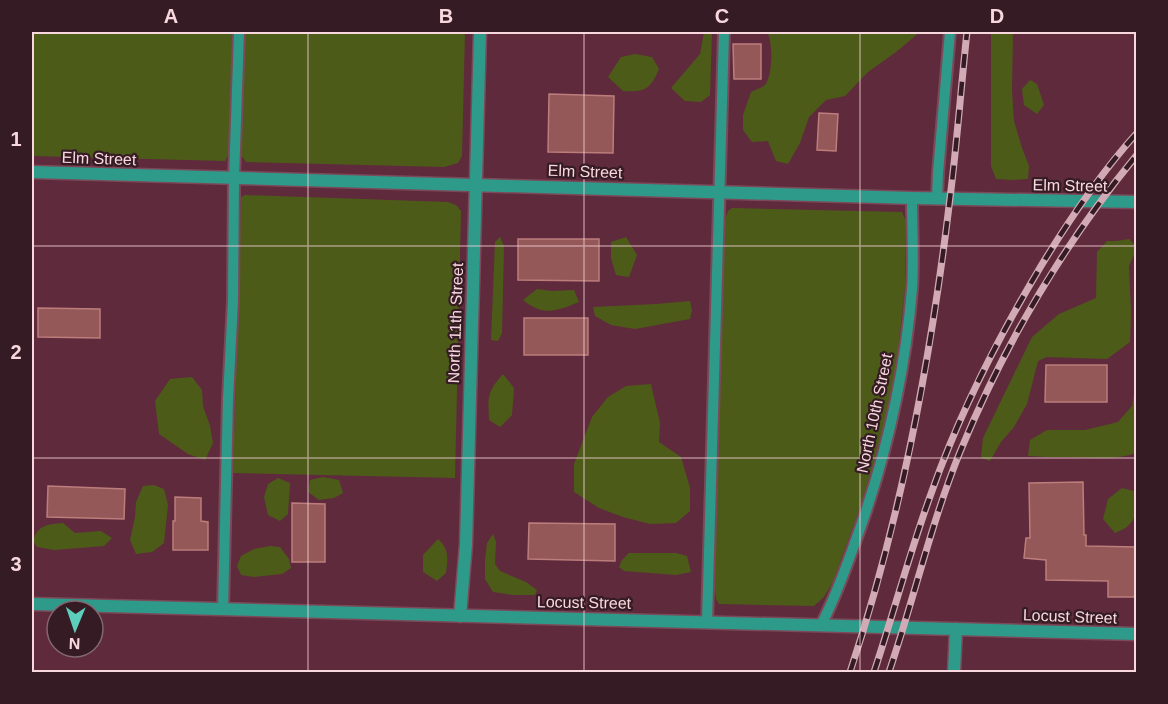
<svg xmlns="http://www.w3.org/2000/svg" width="1168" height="704" font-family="Arial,sans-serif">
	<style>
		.green { fill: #4d5b19 }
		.building { fill: #935857; stroke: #bc7d7c; stroke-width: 1.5 }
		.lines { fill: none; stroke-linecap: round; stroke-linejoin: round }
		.service-casing { stroke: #7b4959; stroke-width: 14 }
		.minor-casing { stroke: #7b4959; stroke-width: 15 }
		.tertiary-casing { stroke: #7b4959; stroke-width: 15 }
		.service { stroke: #2e9a89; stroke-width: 10 }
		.minor { stroke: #2e9a89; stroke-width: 12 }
		.tertiary { stroke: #2e9a89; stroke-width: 12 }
		.rail-casing { stroke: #d1aab5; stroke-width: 7 }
		.rail { stroke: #351c24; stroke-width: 4.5; stroke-dasharray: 14; stroke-linecap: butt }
		.grid { fill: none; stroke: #f9d7df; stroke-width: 1.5; stroke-opacity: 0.55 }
		.labels { text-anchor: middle; stroke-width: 4.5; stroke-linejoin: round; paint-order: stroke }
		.street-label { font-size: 16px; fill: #f9d7df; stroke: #351c24 }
		.neatline { fill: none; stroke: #f9d7df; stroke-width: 2 }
		.grid-label { font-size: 20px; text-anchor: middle; font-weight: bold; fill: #f9d7df }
	</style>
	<rect width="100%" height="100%" fill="#5f2a3c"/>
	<g class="green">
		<path d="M32 32H234L229 153 225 161 32 156Z"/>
		<path d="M244 32H465L462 156 458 163 444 167 246 162 241 155Z"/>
		<path d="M704 32H712L710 95 701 102 685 101 671 88 700 54Z"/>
		<path d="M767 32H920L896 52 868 72 845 96 826 100 809 117 800 143 788 164 776 161 768 141 752 142 743 130V115L751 92C755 90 762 88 765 85 773 76 773 40 767 32Z"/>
		<path d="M991 32H1013L1012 91 1014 121 1022 148 1029 166 1028 179 1013 180 996 179 991 166Z"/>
		<path d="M635 54 652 57 659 69C650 90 645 92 623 91L608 77 621 57Z"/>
		<path d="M1030 80 1037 84 1044 105 1037 114 1024 105 1022 89Z"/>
		<path d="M245 195 448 202 456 205 461 211 455 478 233 473 241 197Z"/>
		<path d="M732 208 902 212 906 222 905 288 896 368 885 422 863 499 833 582 824 597 814 606 719 604 716 599 714 585 717 399 725 219 728 211Z"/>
		<path d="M500 237 504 246 502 333 498 341 491 340 495 242Z"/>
		<path d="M626 237 637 255 629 277 616 275 611 258V242Z"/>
		<path d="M1129 239 1136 246V250L1129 266 1131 312 1130 342 1107 359 1047 357 1038 361 1027 404 1014 427 1001 442 990 461 981 458 983 438 1032 337 1059 314 1096 298 1097 252 1107 241H1117Z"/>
		<path d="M537 289 552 291 574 290 579 302C556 311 544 317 523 300Z"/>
		<path d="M690 301 692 310 690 319 635 329 611 325 595 316 593 307 656 304Z"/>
		<path d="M503 374 514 388 512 415 500 427 489 420C488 397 487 392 503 374Z"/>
		<path d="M192 377 202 390 203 406 210 426 213 443 205 460 188 454 159 434 155 401 170 379Z"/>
		<path d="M1136 382V453C1114 461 1090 457 1066 457 1053 457 1041 457 1028 456L1030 440 1047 430H1085L1118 422 1132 406Z"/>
		<path d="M651 384 660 423 659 442 681 457 690 488V511L676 523 650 524 623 517 599 508 574 492V464L592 417 608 397 626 386Z"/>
		<path d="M323 477 339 480 343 493 334 498 319 500 308 492 310 480Z"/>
		<path d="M278 478 290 483 288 514 280 521 268 515 264 497 268 484Z"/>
		<path d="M154 485 164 489 168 505 164 543 152 552 136 554 130 540 135 517 136 502 143 486Z"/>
		<path d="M1122 488 1134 491C1137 503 1138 517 1128 526 1125 529 1119 531 1115 533L1103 519 1108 499Z"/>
		<path d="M63 523 75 533 101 531 112 538 104 546 54 550 37 547 33 541C37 525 49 524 63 523Z"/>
		<path d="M493 534 496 542 495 564 500 571 526 582 537 590 535 595H513L493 592 485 579V560L487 543Z"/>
		<path d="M438 539C449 549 448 558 446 573L437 581 423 572V555Z"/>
		<path d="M270 546 280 547 289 559 291 568 282 574 254 577 241 575 237 566 241 556 254 549Z"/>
		<path d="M629 553H676L687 556 691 572 676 575 624 571 619 567 622 560Z"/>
	</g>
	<g class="building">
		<path d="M733 44H761V79H734Z"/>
		<path d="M549 94 614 96 613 153 548 152Z"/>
		<path d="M819 113 838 114 836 151 817 150Z"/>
		<path d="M518 239H599V281L518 280Z"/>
		<path d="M38 308 100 309V338L38 337Z"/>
		<rect x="524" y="318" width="64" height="37"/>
		<path d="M1046 365H1107V402H1045Z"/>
		<path d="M1083 482 1084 535H1086V546L1137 547V597H1108V581L1046 580V560L1024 558 1026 538H1030L1029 483Z"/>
		<path d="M48 486 125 489 124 519 47 517Z"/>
		<path d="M175 497 201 498V521L208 522V550H173V521H175Z"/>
		<path d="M292 503 325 504V562H292Z"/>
		<path d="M529 523 615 524V561L528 559Z"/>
	</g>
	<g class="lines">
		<g class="service-casing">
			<g id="service">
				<path d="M937 198 938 173 950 32"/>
				<path d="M223 609 228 399 233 301 234 178 239 32"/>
				<path d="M707 622 724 32"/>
				<path d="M821 625C836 597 846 567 857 537 886 457 905 374 912 289 914 259 912 228 912 198"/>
			</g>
		</g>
		<g class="minor-casing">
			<g id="minor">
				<path d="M32 172 912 198 1136 202"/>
				<path d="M460 616 466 544 480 32"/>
				<path d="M954 672 956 629"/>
			</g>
		</g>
		<g class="tertiary-casing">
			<path id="tertiary" d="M32 604 1136 634"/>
		</g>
		<use href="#service" class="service"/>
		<use href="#minor" class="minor"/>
		<use href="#tertiary" class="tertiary"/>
		<g class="rail-casing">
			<g id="rail">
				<path d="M850 672C901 519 931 359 950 198 957 143 961 87 967 32"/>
				<path d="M874 672C894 612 910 551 932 491 960 412 998 338 1041 266 1069 220 1100 174 1136 134"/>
				<path d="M889 672C914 599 931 523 960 452 1004 345 1063 245 1136 156"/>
			</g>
		</g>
		<use href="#rail" class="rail"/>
	</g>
	<path class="grid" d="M308 32V672M584 32V672M860 32V672M32 246H1136M32 458H1136"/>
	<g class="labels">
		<g class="street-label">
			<text transform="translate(99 158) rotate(2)" y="6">Elm Street</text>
			<text transform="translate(585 171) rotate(2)" y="6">Elm Street</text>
			<text transform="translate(1070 185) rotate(1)" y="6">Elm Street</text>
			<text transform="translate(455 323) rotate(-88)" y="6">North 11th Street</text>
			<text transform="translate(874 413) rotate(-78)" y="6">North 10th Street</text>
			<text transform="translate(584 602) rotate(1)" y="6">Locust Street</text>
			<text transform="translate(1070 616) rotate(2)" y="6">Locust Street</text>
		</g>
	</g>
	<rect width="1168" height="704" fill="none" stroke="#351c24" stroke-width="66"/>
	<g transform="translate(75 629) rotate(182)"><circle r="28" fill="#351c24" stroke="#83676f" stroke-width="1.5"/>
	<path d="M0-4.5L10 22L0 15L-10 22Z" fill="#5ccebb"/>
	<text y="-9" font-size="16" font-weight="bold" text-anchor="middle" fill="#f9d7df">N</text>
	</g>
	<rect x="33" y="33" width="1102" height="638" class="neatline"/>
	<g class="grid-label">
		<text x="171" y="23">A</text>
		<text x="446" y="23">B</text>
		<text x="722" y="23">C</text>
		<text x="997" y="23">D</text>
		<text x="16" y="146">1</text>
		<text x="16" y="359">2</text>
		<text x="16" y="571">3</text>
	</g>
</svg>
